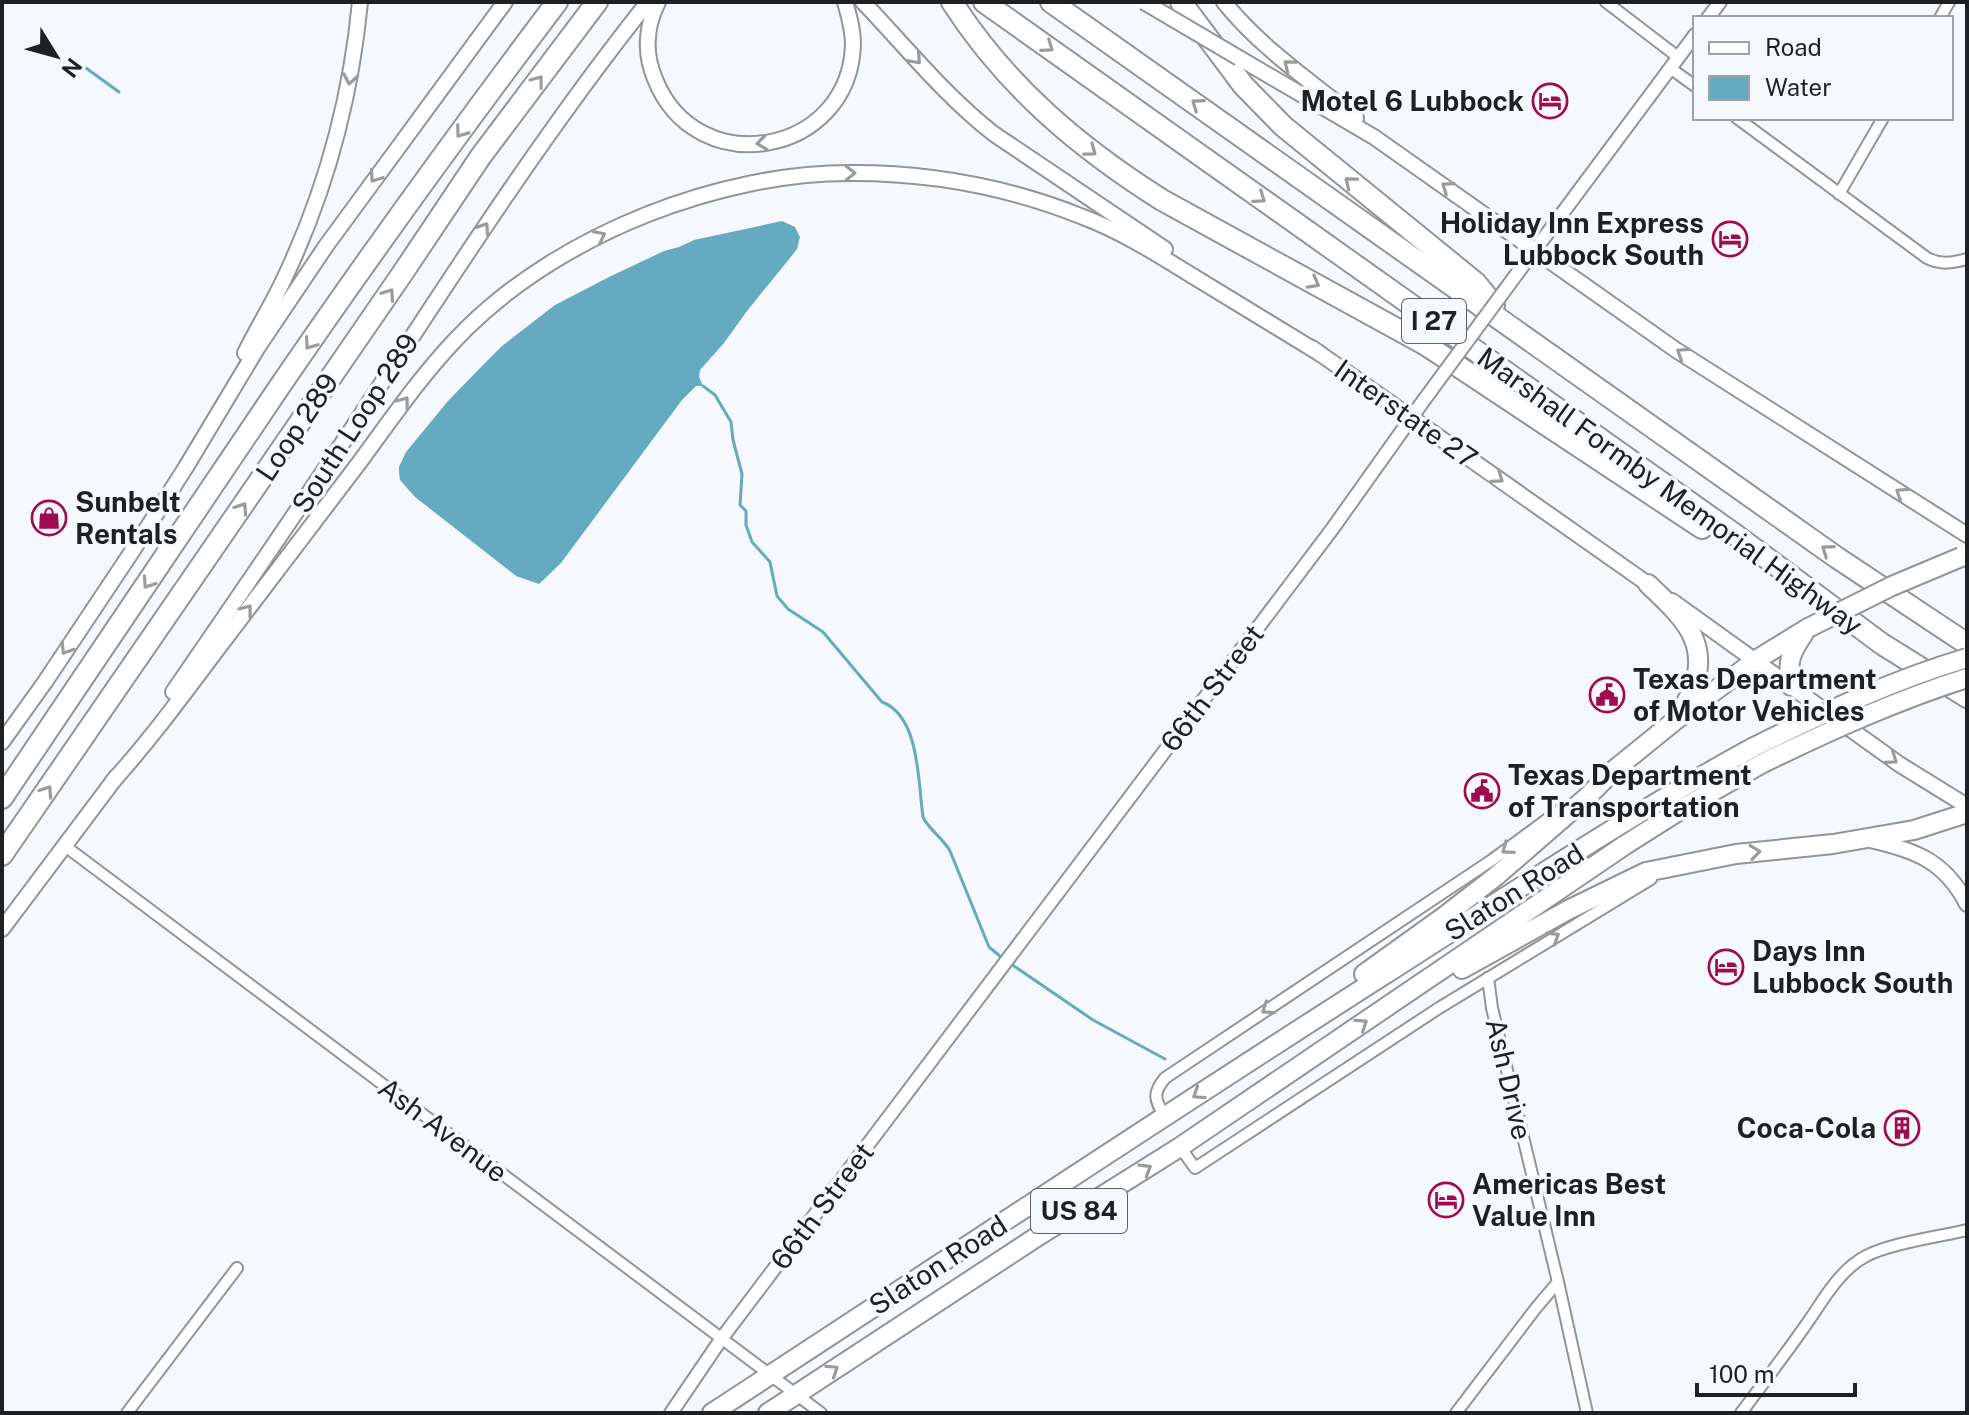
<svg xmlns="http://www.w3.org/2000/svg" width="1969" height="1415" font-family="'Public Sans',sans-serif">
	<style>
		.water { fill: #65aac0 }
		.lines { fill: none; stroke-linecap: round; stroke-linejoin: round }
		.stream { stroke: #65aac0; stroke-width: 3 }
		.minor-casing { stroke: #929598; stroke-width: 14 }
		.tertiary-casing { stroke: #929598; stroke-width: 16 }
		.secondary-casing { stroke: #929598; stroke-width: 18 }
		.trunk-casing { stroke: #929598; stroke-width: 22 }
		.motorway-casing { stroke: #929598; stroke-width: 24 }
		.minor { stroke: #fff; stroke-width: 10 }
		.tertiary { stroke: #fff; stroke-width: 12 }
		.secondary { stroke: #fff; stroke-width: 14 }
		.trunk { stroke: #fff; stroke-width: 18 }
		.motorway { stroke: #fff; stroke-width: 20 }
		.tertiary-bridge-casing { stroke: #929598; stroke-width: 16; stroke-linecap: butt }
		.secondary-bridge-casing { stroke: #929598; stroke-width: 18; stroke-linecap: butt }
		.trunk-bridge-casing { stroke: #929598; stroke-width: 22; stroke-linecap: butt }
		.tertiary-bridge { stroke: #fff; stroke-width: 12 }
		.secondary-bridge { stroke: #fff; stroke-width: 14 }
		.trunk-bridge { stroke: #fff; stroke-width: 18 }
		.oneway { stroke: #9a9b9b }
		.labels { text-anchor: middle; stroke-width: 7; stroke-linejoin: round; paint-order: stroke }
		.shield { fill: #f5f8fc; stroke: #5f6163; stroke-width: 2 }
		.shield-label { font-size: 26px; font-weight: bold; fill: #1f2021 }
		.poi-label { font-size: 28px; font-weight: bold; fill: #1f2021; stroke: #f5f8fc; text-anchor: start }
		.street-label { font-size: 28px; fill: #1f2021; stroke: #f5f8fc }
	</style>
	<rect width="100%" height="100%" fill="#f5f8fc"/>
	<path class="water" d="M782 221 795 227 800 237 797 249 790 258 747 311 724 343 700 370 699 377 703 386H696L682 400 561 563 539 584 516 576 415 497 400 480 399 473V467L406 452 448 401 484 364 502 346 555 305 609 277 664 251 679 247 694 240Z"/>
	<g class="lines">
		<g class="stream">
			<path d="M86 68 119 92"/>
			<path d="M703 386 715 395 731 422 733 440 742 474 740 505 746 511V525L752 542 770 562 777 596 788 609 823 632 882 702C920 716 918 782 923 817 929 830 943 838 950 851L989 947 1001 957"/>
			<path d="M1011 964 1093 1020 1165 1059"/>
		</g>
		<g class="minor-casing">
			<g id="minor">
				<path d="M1606 2 1678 57"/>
				<path d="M1940 18 1949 2"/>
				<path d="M1670 68 1695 86"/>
				<path d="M1737 118 1927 258C1941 265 1952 263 1967 259"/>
				<path d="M1839 194 1883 118"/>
				<path d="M65 846 821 1413"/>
				<path d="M1488 978 1492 1008 1558 1282 1587 1413"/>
				<path d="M1164 1116C1155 1099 1152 1094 1165 1078L1492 860 1561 809"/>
				<path d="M1180 1147 1195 1168 1439 1008 1651 879"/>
				<path d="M127 1413 237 1268"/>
				<path d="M1456 1413 1536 1308 1558 1282"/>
				<path d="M1741 1413C1764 1382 1788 1351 1810 1319 1825 1297 1841 1269 1866 1256 1891 1243 1938 1237 1967 1230"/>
			</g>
		</g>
		<g class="tertiary-casing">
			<g id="tertiary">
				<path d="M1708 18 1720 2"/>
				<path d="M1529 258 1695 35"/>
				<path d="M671 1413 722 1338 1333 528 1424 400"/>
			</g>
		</g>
		<g class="secondary-casing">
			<g id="secondary">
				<path d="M658 2C646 26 644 53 655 79 696 183 850 156 853 44 853 29 849 16 845 2"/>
				<path d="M863 2C906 47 945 96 994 134L1165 249"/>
				<path d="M1224 2C1261 48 1310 81 1356 118"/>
				<path d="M1239 58 1374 137 1676 350 1967 535"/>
				<path d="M1312 348 1655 589"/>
				<path d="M245 353C258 327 273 303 285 277 326 190 351 97 360 2"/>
				<path d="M1672 601 1899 764 1967 806"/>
				<path d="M173 692C235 602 297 512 357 421 450 279 542 135 648 2"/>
				<path d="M2 742 45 682 133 550 186 467 258 347 326 246 505 2"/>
				<path d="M113 781C150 740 183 695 216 651 264 588 311 526 359 463 393 417 426 368 468 327 563 234 720 172 853 173 931 173 1011 188 1083 217 1123 232 1160 256 1196 278 1237 303 1278 328 1319 353"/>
				<path d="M1870 840C1915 850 1945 861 1967 904"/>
				<path d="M2 929 117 776"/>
			</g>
		</g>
		<g class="trunk-casing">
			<g id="trunk">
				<path d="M1648 584C1678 613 1710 639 1694 685 1691 695 1685 704 1680 713"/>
				<path d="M1791 686C1787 661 1790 654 1804 633"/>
				<path d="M1462 969 1568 910 1646 872 1736 854 1833 844 1914 830 1967 813"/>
				<path d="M1364 974 1442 918 1495 877 1586 798 1614 770 1677 719 1756 660 1808 628"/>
				<path d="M712 1413C936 1267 1158 1119 1384 975 1506 897 1627 816 1754 747"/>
				<path d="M768 1413 1035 1238 1180 1147 1625 845 1685 807 1763 763"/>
			</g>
		</g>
		<g class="motorway-casing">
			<g id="motorway">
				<path d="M952 2C1006 86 1078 147 1162 200L1426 345 1702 528"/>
				<path d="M984 2 1737 536 1882 644 1967 697"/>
				<path d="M1051 2 1836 557 1967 644"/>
				<path d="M1181 2 1243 85 1283 126 1476 283 1494 305"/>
				<path d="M2 798C96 661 186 523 280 386 369 256 462 128 557 2"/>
				<path d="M2 855 402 274 481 156 597 2"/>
			</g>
		</g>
		<use href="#minor" class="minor"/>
		<use href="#tertiary" class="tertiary"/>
		<use href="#secondary" class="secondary"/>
		<use href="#trunk" class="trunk"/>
		<use href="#motorway" class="motorway"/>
		<g class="tertiary-bridge-casing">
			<path id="tertiary-bridge" d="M1424 400 1527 260"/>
		</g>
		<g class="secondary-bridge-casing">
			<path id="secondary-bridge" d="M1144 2 1239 58"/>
		</g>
		<g class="trunk-bridge-casing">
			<g id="trunk-bridge">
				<path d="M1808 628 1892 586 1961 557"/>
				<path d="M1754 747C1823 713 1893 680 1967 658"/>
				<path d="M1763 763C1829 731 1897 700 1967 678"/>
			</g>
		</g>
		<use href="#tertiary-bridge" class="tertiary-bridge"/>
		<use href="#secondary-bridge" class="secondary-bridge"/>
		<use href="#trunk-bridge" class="trunk-bridge"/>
	</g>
	<defs><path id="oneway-chevron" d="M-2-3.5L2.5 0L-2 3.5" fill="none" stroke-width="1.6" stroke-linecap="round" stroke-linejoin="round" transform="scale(2)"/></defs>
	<g class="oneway">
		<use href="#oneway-chevron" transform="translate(1048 47) rotate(35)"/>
		<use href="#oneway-chevron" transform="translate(916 59) rotate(48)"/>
		<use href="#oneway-chevron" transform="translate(1289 65) rotate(-141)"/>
		<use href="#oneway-chevron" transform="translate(350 79) rotate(100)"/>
		<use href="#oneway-chevron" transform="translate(538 81) rotate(-53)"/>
		<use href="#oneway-chevron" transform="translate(1197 104) rotate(-145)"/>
		<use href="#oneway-chevron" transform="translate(461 132) rotate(126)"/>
		<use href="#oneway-chevron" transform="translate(762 143) rotate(172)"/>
		<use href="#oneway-chevron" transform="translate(1091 151) rotate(37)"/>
		<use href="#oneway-chevron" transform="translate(850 173) rotate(-1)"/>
		<use href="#oneway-chevron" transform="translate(375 177) rotate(125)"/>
		<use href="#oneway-chevron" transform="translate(1350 182) rotate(-141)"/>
		<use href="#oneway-chevron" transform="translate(1447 187) rotate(-145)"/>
		<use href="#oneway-chevron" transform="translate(1260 198) rotate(35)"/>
		<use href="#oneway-chevron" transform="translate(484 228) rotate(-56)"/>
		<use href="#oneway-chevron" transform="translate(600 236) rotate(-27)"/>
		<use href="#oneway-chevron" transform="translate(1314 283) rotate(29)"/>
		<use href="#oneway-chevron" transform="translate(389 294) rotate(-55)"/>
		<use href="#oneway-chevron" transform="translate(310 344) rotate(125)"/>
		<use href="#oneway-chevron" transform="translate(1682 353) rotate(-147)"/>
		<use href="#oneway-chevron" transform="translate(404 402) rotate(-53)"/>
		<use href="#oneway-chevron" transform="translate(1498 478) rotate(35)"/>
		<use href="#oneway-chevron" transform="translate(1901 493) rotate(-147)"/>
		<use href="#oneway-chevron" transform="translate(242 508) rotate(-56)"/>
		<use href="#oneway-chevron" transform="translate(1827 550) rotate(-145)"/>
		<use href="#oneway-chevron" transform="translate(148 583) rotate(124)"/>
		<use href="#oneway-chevron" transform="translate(247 610) rotate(-52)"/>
		<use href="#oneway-chevron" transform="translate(66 649) rotate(122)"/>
		<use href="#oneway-chevron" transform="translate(1892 759) rotate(35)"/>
		<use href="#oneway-chevron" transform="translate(47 791) rotate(-56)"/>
		<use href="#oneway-chevron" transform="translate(1507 849) rotate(144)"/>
		<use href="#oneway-chevron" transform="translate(1755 852) rotate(-7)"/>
		<use href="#oneway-chevron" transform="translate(1554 937) rotate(-32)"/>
		<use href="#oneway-chevron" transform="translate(1267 1009) rotate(146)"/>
		<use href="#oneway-chevron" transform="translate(1362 1024) rotate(-34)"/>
		<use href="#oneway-chevron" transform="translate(1198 1094) rotate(147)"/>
		<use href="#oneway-chevron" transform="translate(1146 1169) rotate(-32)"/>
		<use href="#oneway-chevron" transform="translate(833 1370) rotate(-33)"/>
	</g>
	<defs>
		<g id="hotel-ring" transform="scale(1.8)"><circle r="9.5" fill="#f5f8fc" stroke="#a10a4e" stroke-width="1.5"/><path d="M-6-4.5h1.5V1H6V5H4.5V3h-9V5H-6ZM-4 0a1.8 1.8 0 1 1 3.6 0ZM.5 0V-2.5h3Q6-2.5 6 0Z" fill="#a10a4e"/></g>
		<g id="shop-ring" transform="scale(1.8)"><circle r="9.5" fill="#f5f8fc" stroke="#a10a4e" stroke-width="1.5"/><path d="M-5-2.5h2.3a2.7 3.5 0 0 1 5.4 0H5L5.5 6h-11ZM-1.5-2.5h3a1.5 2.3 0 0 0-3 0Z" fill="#a10a4e"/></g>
		<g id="civic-ring" transform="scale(1.8)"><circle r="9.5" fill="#f5f8fc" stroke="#a10a4e" stroke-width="1.5"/><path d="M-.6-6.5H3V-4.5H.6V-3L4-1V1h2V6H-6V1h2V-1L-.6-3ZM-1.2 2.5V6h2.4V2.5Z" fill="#a10a4e"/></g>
		<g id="building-ring" transform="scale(1.8)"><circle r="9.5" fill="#f5f8fc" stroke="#a10a4e" stroke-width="1.5"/><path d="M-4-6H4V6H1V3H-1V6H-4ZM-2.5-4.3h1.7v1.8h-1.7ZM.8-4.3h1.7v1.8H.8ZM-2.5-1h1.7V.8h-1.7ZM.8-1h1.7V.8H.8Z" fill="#a10a4e"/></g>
	</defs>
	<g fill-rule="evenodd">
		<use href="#hotel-ring" x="1550" y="101"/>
		<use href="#hotel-ring" x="1730" y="239"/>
		<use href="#shop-ring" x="49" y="518"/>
		<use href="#civic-ring" x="1607" y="695"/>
		<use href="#civic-ring" x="1482" y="791"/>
		<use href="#hotel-ring" x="1726" y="967"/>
		<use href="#building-ring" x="1902" y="1128"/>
		<use href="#hotel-ring" x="1446" y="1200"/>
	</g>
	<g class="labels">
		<g class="shield">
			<rect x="1402" y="299" width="64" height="44" rx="6"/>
			<rect x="1031" y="1189" width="96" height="44" rx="6"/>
		</g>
		<g class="shield-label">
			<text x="1434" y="330">I 27</text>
			<text x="1079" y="1220">US 84</text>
		</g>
		<g class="poi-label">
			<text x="1524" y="111" text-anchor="end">Motel 6 Lubbock</text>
			<text x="1704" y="233" text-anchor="end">Holiday Inn Express<tspan x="1704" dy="32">Lubbock South</tspan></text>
			<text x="75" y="512">Sunbelt<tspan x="75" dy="32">Rentals</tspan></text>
			<text x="1633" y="689">Texas Department<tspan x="1633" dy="32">of Motor Vehicles</tspan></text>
			<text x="1508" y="785">Texas Department<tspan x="1508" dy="32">of Transportation</tspan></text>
			<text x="1752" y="961">Days Inn<tspan x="1752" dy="32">Lubbock South</tspan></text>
			<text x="1876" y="1138" text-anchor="end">Coca-Cola</text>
			<text x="1472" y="1194">Americas Best<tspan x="1472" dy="32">Value Inn</tspan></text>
		</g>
		<g class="street-label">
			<text transform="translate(1406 414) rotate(35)" y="10">Interstate 27</text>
			<text transform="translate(355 423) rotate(-57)" y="10">South Loop 289</text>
			<text transform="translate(297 427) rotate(-56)" y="10">Loop 289</text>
			<text transform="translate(1670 491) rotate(36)" y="10">Marshall Formby Memorial Highway</text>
			<text transform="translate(1212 688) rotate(-53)" y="10">66th Street</text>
			<text transform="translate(1514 892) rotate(-32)" y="10">Slaton Road</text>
			<text transform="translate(1509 1079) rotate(77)" y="10">Ash Drive</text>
			<text transform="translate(443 1130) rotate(37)" y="10">Ash Avenue</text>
			<text transform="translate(822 1206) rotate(-53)" y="10">66th Street</text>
			<text transform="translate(938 1265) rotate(-33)" y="10">Slaton Road</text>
		</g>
	</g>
	<rect width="1969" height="1415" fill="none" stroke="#1f2021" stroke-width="8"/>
	<rect x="1693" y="16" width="260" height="104" fill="#f5f8fc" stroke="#9fa2a4" stroke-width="2"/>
	<rect x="1709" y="42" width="40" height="12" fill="#ffffff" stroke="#9fa2a4" stroke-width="2"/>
	<text x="1765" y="56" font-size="24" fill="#1f2021">Road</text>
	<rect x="1709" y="76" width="40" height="24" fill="#65aac0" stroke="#9fa2a4" stroke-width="2"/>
	<text x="1765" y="96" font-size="24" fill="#1f2021">Water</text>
	<g transform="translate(56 56) rotate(127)" stroke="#f5f8fc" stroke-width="6" paint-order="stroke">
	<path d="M0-6L14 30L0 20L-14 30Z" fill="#1f2021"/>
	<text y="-12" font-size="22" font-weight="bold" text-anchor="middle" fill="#1f2021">N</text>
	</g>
	<path d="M1697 1383v12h158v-12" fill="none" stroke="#1f2021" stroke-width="4"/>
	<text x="1709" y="1383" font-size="24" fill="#1f2021" stroke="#f5f8fc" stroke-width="6" paint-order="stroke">100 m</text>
</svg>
